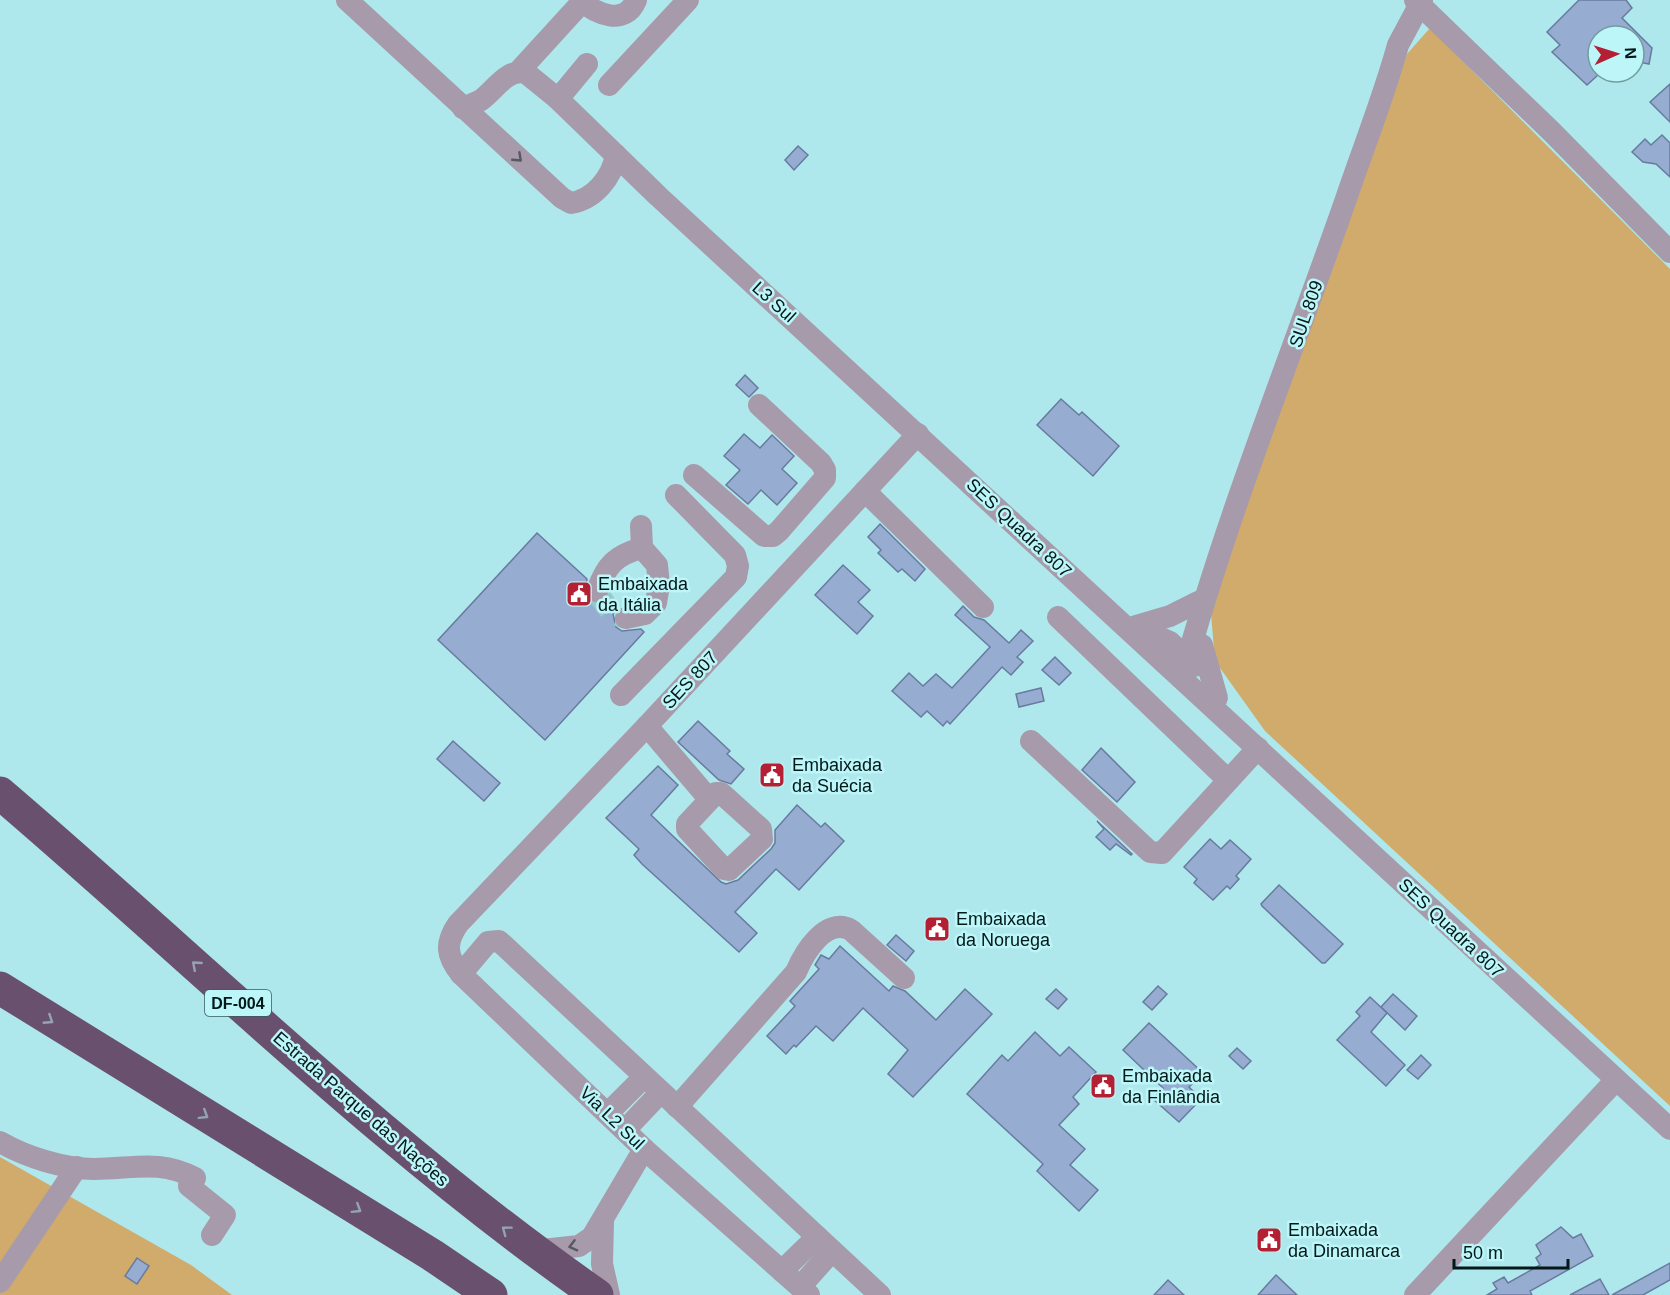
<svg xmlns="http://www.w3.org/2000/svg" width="1670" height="1295" font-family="Helvetica,sans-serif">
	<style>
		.green { fill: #d0ab6c }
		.building { fill: #97acd1; stroke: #677b9e; stroke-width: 1.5 }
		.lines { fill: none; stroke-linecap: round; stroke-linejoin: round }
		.minor-tunnel { stroke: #95c9cc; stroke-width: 22; stroke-dasharray: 22 11; stroke-linecap: butt }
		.minor { stroke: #a79aaa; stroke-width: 22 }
		.highway { stroke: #6a506f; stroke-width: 33 }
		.oneway { stroke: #545962 }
		.oneway2 { stroke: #93a3b4 }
		.labels { text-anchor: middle; stroke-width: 5; stroke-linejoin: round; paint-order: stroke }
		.shield { fill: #bcf6f9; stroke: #3a5b5c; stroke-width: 1.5 }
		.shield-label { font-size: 16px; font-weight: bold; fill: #021819 }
		.street-label { font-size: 18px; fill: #021819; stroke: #bcf6f9 }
		.poi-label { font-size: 18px; fill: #021819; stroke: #bcf6f9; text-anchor: start }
	</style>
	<rect width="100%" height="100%" fill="#afe8ec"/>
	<g class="green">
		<path d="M1430 28 1670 269V1106L1265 731 1215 661 1210 602 1407 54Z"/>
		<path d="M0 1157 191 1265 232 1295H0Z"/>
	</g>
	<g class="building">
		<path d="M1579 0H1626L1632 8 1622 18 1652 48 1649 64 1634 61V36H1598V75L1587 85 1552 52 1560 45 1547 32Z"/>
		<path d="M1670 84V122L1650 102Z"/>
		<path d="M1662 135 1670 143V177L1656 164 1643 162 1632 152 1645 139 1651 145Z"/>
		<path d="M798 146 808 155 794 170 785 160Z"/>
		<path d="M745 375 758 388 749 397 736 385Z"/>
		<path d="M1061 399 1079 415 1082 412 1119 446 1093 476 1037 425Z"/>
		<path d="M744 434 760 448 772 435 794 456 782 469 797 483 777 505 761 490 748 504 726 485 740 470 724 456Z"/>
		<path d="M880 524 925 569 915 581 902 569 898 572 878 553 881 550 868 537Z"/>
		<path d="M537 533 587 579 584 593 587 600 599 604 608 598 618 608 613 614 616 627 622 631 641 629 644 632 545 740 438 640Z"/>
		<path d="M843 565 870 590 858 602 873 616 857 634 815 595Z"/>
		<path d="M963 606 974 617 984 620 1009 643 1021 630 1033 641 1017 657 1023 662 1011 675 1002 667 950 724 947 721 943 726 927 711 921 717 892 691 909 673 923 686 936 674 952 688 990 647 955 615Z"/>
		<path d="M1055 657 1071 673 1059 685 1042 670Z"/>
		<path d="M1041 688 1044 701 1019 707 1016 694Z"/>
		<path d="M698 721 730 751 727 754 744 769 731 784 719 780 678 742Z"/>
		<path d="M453 741 500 783 484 801 437 759Z"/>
		<path d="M1101 748 1135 782 1117 802 1082 770Z"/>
		<path d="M658 766 678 785 651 815 721 882 726 884 738 880 771 849 775 843V830L797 805 821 827 825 823 844 841 799 890 776 869 735 912 757 933 739 952 642 864 634 855 639 849 606 818Z"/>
		<path d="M1097 821 1132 854 1131 855 1116 844 1110 850 1096 837 1104 829Z"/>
		<path d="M1210 839 1221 849 1230 840 1251 859 1236 876 1239 879 1230 889 1227 886 1213 900 1194 883 1197 879 1184 867Z"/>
		<path d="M1279 885 1343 944 1325 963H1322L1262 906 1261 904Z"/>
		<path d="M896 935 914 951 906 961 887 945Z"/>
		<path d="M840 946 889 991 893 986 905 991 936 1020 965 989 992 1014 913 1097 888 1074 908 1050 863 1008 833 1041 816 1026 796 1047 794 1045 786 1054 767 1036 795 1006 790 1001 819 969 815 965 821 955 829 959Z"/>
		<path d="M1158 986 1167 994 1152 1010 1143 1002Z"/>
		<path d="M1056 989 1067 999 1058 1009 1046 999Z"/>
		<path d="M1393 994 1417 1016 1405 1030 1381 1007Z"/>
		<path d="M1370 997 1387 1013 1371 1032 1405 1065 1386 1086 1337 1040 1360 1016 1356 1012Z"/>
		<path d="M1149 1023 1203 1073 1189 1087 1201 1099 1179 1122 1153 1099 1163 1088 1123 1050Z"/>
		<path d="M1035 1032 1060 1056 1069 1047 1096 1072 1073 1097 1079 1104 1059 1125 1085 1149 1070 1165 1098 1190 1079 1211 1037 1171 1043 1164 967 1094 1002 1055 1008 1061Z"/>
		<path d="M1237 1048 1251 1061 1243 1069 1229 1056Z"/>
		<path d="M1421 1055 1431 1065 1418 1079 1407 1070Z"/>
		<path d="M1561 1227 1573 1238 1581 1234 1593 1256 1530 1291 1532 1295H1487L1497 1289 1493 1283 1504 1277 1508 1283 1540 1265 1536 1258 1541 1254 1536 1245Z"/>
		<path d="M137 1258 149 1266 137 1284 125 1276Z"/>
		<path d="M1670 1263V1280L1643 1295H1612Z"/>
		<path d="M1276 1275 1297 1295H1258Z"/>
		<path d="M1600 1279 1609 1295H1570Z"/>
		<path d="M1168 1280 1184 1295H1154Z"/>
	</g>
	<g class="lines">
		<path class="minor-tunnel" d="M597 591C605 605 610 614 626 618"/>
		<g class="minor">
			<path d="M347 0 562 198 571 203C595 199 612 177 616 155"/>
			<path d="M580 0C596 14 625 27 636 0"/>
			<path d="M1415 0 1552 132 1670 252"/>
			<path d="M519 71 582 2"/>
			<path d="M609 85 688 0"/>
			<path d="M558 99 587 64"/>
			<path d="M463 108C469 105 476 103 481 100 495 90 507 68 526 73L558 99 658 196 1670 1129"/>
			<path d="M694 475 764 536H773L779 531 825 478V470L821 463 759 405"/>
			<path d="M865 491 983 607"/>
			<path d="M597 591C606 565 616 555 642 548"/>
			<path d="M1058 617 1228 780"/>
			<path d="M626 618 645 614 656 603 659 585 657 565 642 548 641 526"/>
			<path d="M1136 626 1170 616 1198 602"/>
			<path d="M1136 627 1170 642 1194 666"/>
			<path d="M1202 645 1217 698"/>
			<path d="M1182 678C1227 514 1291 357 1347 196 1364 146 1384 96 1398 45L1422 0"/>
			<path d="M621 695 736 577 738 566 735 555 676 495"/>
			<path d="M647 726 709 799"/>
			<path d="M1031 741 1150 852 1162 853 1258 748"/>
			<path d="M716 793H721L761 829 762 839 729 870 724 869 687 829V824Z"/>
			<path d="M461 974 488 942 499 941 880 1295"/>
			<path d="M677 1107 796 972C804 953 826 916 851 930L904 978"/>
			<path d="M608 1113 644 1077"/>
			<path d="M625 1130 661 1092"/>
			<path d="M0 1142C26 1157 64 1169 94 1169 133 1169 159 1159 195 1178"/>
			<path d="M189 1186 225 1215 212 1235"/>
			<path d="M603 1222 602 1264 609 1295"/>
			<path d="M533 1251 579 1246 592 1237 644 1149"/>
			<path d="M782 1271 817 1237"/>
			<path d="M0 1282 77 1167"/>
			<path d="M800 1287 832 1251"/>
			<path d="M809 1295 644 1149 461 974C446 956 445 943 458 924L647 726 918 434"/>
			<path d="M1415 1295 1615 1081"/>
		</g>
		<g class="highway">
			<path d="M0 793C198 962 383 1146 597 1295"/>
			<path d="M0 988 432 1255 491 1295"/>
		</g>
	</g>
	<defs><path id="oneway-chevron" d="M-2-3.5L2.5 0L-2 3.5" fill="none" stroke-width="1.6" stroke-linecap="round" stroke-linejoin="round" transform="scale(1.5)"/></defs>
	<g class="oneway">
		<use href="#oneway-chevron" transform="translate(518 158) rotate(43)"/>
		<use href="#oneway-chevron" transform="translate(573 1246) rotate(166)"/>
	</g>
	<g class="oneway2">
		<use href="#oneway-chevron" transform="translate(196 965) rotate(-139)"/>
		<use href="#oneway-chevron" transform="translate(49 1020) rotate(33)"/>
		<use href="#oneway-chevron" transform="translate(204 1115) rotate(32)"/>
		<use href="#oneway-chevron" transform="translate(357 1209) rotate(32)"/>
		<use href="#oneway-chevron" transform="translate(506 1230) rotate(-143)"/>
	</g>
	<defs>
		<g id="civic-square" transform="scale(1.35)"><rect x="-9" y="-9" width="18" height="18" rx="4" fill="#b32033" stroke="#bcf6f9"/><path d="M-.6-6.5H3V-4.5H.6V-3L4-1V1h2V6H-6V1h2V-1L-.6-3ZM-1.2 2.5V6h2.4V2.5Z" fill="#fff"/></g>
	</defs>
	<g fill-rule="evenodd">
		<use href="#civic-square" x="579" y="594"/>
		<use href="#civic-square" x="772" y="775"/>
		<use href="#civic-square" x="937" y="929"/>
		<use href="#civic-square" x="1103" y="1086"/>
		<use href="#civic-square" x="1269" y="1240"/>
	</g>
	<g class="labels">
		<rect class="shield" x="205" y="990" width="66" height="26" rx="4.5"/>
		<g class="shield-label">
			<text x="238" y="1009">DF-004</text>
		</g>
		<g class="street-label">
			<text transform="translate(774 302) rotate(42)" y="6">L3 Sul</text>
			<text transform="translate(1306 314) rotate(-71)" y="6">SUL 809</text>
			<text transform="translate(1019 528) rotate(43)" y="6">SES Quadra 807</text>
			<text transform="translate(690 680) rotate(-47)" y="6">SES 807</text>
			<text transform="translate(1451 928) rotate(43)" y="6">SES Quadra 807</text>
			<text transform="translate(361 1109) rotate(41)" y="6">Estrada Parque das Nações</text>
			<text transform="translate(612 1118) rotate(44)" y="6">Via L2 Sul</text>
		</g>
		<g class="poi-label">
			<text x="598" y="590">Embaixada<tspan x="598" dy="21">da Itália</tspan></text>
			<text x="792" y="771">Embaixada<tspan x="792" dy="21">da Suécia</tspan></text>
			<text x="956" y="925">Embaixada<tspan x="956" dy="21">da Noruega</tspan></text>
			<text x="1122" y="1082">Embaixada<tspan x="1122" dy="21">da Finlândia</tspan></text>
			<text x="1288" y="1236">Embaixada<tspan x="1288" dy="21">da Dinamarca</tspan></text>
		</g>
	</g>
	<g transform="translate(1616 54) rotate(87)"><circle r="28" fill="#bcf6f9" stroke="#729d9f" stroke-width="1.5"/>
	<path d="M0-4.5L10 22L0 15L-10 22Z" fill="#b32033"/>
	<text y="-9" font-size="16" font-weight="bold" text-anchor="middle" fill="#021819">N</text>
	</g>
	<path d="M1454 1259v9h114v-9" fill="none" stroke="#021819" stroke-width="3"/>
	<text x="1463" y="1259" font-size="18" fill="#021819" stroke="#bcf6f9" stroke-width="4.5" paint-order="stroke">50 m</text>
</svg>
